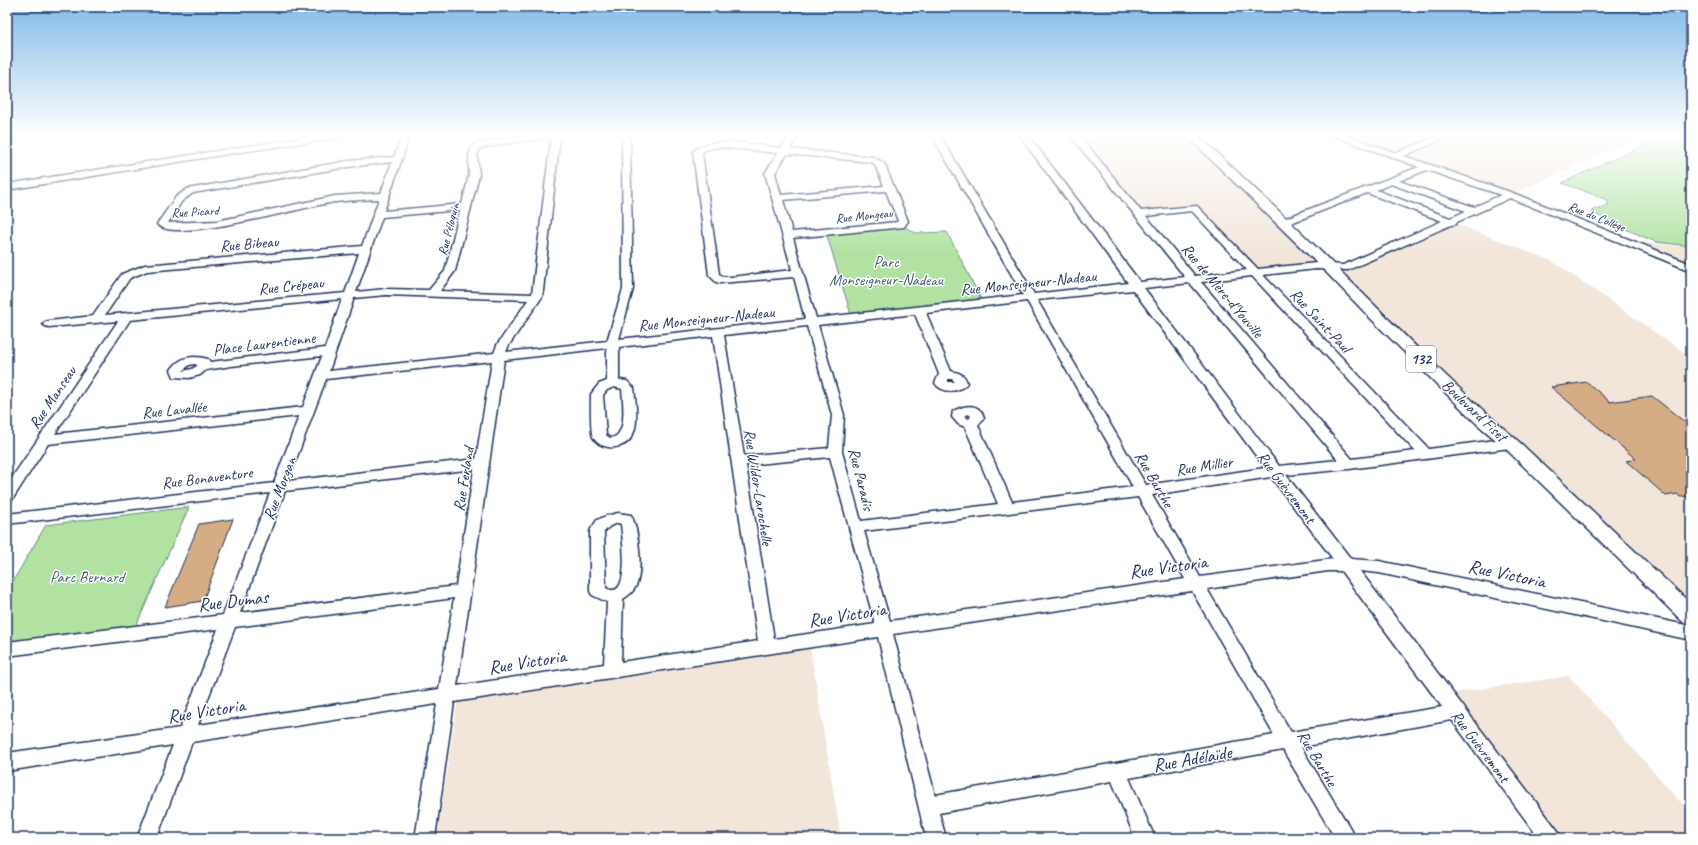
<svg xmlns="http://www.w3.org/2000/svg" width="1698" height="845" font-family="Caveat,sans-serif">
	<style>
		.built { fill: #f2e6da }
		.green { fill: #b1e2a2; stroke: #668880 }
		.building { fill: #d4ad85; stroke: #1b2f5e }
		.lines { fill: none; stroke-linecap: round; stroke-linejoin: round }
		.minor-casing { stroke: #1b2f5e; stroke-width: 3 }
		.major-casing { stroke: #1b2f5e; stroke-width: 3 }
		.minor { fill: #fff; fill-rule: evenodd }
		.major { fill: #fff; fill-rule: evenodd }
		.labels { text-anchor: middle; stroke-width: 3; stroke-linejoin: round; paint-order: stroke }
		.far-street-label { font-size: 13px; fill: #1b2f5e; stroke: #fff }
		.shield { fill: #fff; stroke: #5f6d8e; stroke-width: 1 }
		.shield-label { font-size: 15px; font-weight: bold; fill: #1b2f5e }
		.street-label { font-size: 16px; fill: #1b2f5e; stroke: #fff }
		.park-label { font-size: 16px; fill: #405c6f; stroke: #fff }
		.near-street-label { font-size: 19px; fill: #1b2f5e; stroke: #fff }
	</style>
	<rect width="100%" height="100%" fill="#fff"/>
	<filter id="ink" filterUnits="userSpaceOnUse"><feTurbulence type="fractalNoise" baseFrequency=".025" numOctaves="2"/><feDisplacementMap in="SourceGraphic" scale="8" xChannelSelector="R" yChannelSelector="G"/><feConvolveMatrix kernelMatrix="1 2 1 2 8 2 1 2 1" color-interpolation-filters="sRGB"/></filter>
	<g filter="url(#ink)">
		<g class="built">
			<path d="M1079 135H1184L1329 267 1344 268 1452 222 1552 261 1691 357V617L1329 267 1255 273 1194 208 1139 214Z"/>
			<path d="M1338 135H1643L1510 195Z"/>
			<path d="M1638 242 1691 247V263Z"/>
			<path d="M810 646 841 838H437L458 698Z"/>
			<path d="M1569 676 1691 814V838H1553L1445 694Z"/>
		</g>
		<g class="green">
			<path d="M1668 135H1691V246L1656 242 1609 222 1591 211 1608 205V200L1562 183 1644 145Z"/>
			<path d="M900 225 916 233 947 232 983 303 852 318 826 232Z"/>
			<path d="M189 507 136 626 7 644V591L46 525Z"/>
		</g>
		<g class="building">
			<path d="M1587 382 1610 402 1652 396 1691 427V496L1680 497 1677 494 1666 496 1626 461 1636 459 1551 387Z"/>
			<path d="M233 519 203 601 165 607 199 524Z"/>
		</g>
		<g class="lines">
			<g class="minor-casing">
				<g id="minor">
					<path d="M319 135H342L338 138 234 153 7 190V184Z"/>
					<path d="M402 135H410L384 211 462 204 469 175V155L473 144 522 135H560L543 291 542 297 509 345 506 352 607 341 623 289 622 142 620 135H628L630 142 633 289 619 339 805 319 794 277 720 283 716 282 709 275 693 152C708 134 760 146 781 148L790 135H798L790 149 873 157 884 163 908 221 904 227 793 238 816 318 1023 295 932 135H940L1034 294 1128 283 1019 135H1028L1140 282 1185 277 1070 135H1079L1141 211 1197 206 1258 269 1316 263 1343 265 1442 221 1367 193 1286 225H1278L1277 223 1278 221 1419 167 1331 135H1344L1396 153 1440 135H1452L1404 156 1513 193 1691 264V271L1510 198 1457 222 1456 224 1451 225 1348 270 1316 269 1263 275 1429 449 1510 438 1515 440 1517 443 1515 446 1510 448 1349 469 1286 475 1351 559 1379 561 1691 626V640L1379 573 1360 571 1558 831 1561 838H1539L1452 720 1301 747 1356 838H1335L1283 750 1129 778 1155 838H1135L1112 781 939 813 946 838H926L878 637 454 702 435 838H415L437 704 192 742 157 838H137L173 745 7 771V753L180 728 218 629 7 656V642L223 615 270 493 7 524V514L274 483 299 416 48 444 12 500 7 501V485L118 321 49 327 45 326 43 324 45 322 49 321 93 316 122 274 145 265 362 246 379 199C364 200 350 200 336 202 307 205 174 245 157 224L176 197 187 189 348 161 394 157ZM551 138 532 294 440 291 455 271 479 175 477 155 480 148 522 141ZM718 147 778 153 765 173 792 270 731 277H723L719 274 702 153 705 150ZM787 154 871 162 875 165 884 186 781 195 775 173ZM392 162 381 193 335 196 217 221 168 223 182 201 193 193 348 167ZM1427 170 1501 195 1474 207 1399 181ZM1391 184 1466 211 1450 218 1376 190ZM886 191 898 221 897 222 792 232 783 200ZM460 210 445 271 429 290 386 289 356 292 382 217ZM1192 211 1247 270 1195 276 1146 216ZM359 253 345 293 105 315 130 278 147 271ZM1252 276 1415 451 1352 459 1201 282ZM1190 283 1338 460 1279 466 1144 288ZM1133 290 1265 468 1146 485 1037 300ZM386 295 528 300 497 345 494 353 329 371 354 298ZM342 299 325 348 210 362 208 359C193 355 180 356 171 370L174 377 189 378 200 375 206 370 231 366 322 356 303 407 55 434 130 320ZM1027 301 1133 487 1012 502 978 425 984 418C980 402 965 405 953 411L952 417 958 424 965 427 998 504 861 521 842 452 844 415 818 325 915 314 939 374 935 383C942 394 960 393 967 383 965 374 959 373 951 371L926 313ZM807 326 832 415 829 448 744 456 724 335ZM713 336 758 641 621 662 623 599C628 596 633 592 636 586 643 571 639 530 631 515L618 513 606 516 597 520 591 529 590 532V591L592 595 607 602 604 664 457 686 504 360 607 348V381L599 384 591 394C591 404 590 429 593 437 596 443 602 446 608 447 612 448 616 447 620 446 642 440 636 405 634 388L627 381 619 380V347ZM492 361 476 459 288 481 326 379ZM194 364 198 365 192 369 183 371 189 365ZM948 379H952L955 382H948ZM614 387 622 389C623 402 628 437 610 438L606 435 603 395 607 390ZM968 414 971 416 969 419 964 416ZM830 457 875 624 774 639 746 465ZM474 469 456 586 240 613 285 491ZM1271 477 1333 559 1200 577 1152 495ZM1138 497 1185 579 890 621 864 531ZM618 523 621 524C622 534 632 603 606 588L604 532 610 526ZM1328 571H1341L1442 707 1291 732 1207 589ZM1192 591 1274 735 935 795 893 634ZM454 598 439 689 198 725 235 627Z"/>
				</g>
			</g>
			<g class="major-casing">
				<path id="major" d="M1186 135H1198C1243 178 1290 220 1334 265 1394 324 1452 385 1516 439L1691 604V626L1684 623 1504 447 1477 424 1377 325 1324 270Z"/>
			</g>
			<use href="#minor" class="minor"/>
			<use href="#major" class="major"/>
		</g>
	</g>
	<linearGradient id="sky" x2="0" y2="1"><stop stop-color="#82bae8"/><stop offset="0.53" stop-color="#fff"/><stop offset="1" stop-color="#fff" stop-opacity="0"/></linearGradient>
	<rect width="1698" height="254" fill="url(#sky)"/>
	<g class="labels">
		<g class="far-street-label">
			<text transform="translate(195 211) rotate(-3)" y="5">Rue Picard</text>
			<text transform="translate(864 215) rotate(-6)" y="5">Rue Mongeau</text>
			<text transform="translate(1597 216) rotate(22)" y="5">Rue du Collège</text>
			<text transform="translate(448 229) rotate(-76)" y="5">Rue Péloquin</text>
		</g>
		<rect class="shield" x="1406" y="346" width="30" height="26" rx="3"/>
		<g class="shield-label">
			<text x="1421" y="364">132</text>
		</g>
		<g class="street-label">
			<text transform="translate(249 243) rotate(-5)" y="6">Rue Bibeau</text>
			<text transform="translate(1028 282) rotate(-6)" y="6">Rue Monseigneur-Nadeau</text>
			<text transform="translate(291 285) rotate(-6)" y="6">Rue Crépeau</text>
			<text transform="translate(1223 290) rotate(50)" y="6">Rue de Mère-d'Youville</text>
			<text transform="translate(706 318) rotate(-6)" y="6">Rue Monseigneur-Nadeau</text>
			<text transform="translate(1321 320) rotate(47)" y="6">Rue Saint-Paul</text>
			<text transform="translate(264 343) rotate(-7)" y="6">Place Laurentienne</text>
			<text transform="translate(52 397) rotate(-56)" y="6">Rue Manseau</text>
			<text transform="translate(174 409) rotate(-6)" y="6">Rue Lavallée</text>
			<text transform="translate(1475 410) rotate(43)" y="6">Boulevard Fiset</text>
			<text transform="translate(1204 465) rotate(-9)" y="6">Rue Millier</text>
			<text transform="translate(207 477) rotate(-7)" y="6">Rue Bonaventure</text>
			<text transform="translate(463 479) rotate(-81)" y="6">Rue Ferland</text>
			<text transform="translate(862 479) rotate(76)" y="6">Rue Paradis</text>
			<text transform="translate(1155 479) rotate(60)" y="6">Rue Barthe</text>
			<text transform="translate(759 487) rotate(81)" y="6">Rue Wildor-Larochelle</text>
			<text transform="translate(1287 487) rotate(53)" y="6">Rue Guèvremont</text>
			<text transform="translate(279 488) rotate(-69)" y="6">Rue Morgan</text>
			<text transform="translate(1481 746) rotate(53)" y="6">Rue Guèvremont</text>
			<text transform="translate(1318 758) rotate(59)" y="6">Rue Barthe</text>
		</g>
		<g class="park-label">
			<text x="886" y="267">Parc<tspan x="886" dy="18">Monseigneur-Nadeau</tspan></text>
			<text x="87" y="582">Parc Bernard</text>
		</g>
		<g class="near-street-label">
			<text transform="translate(1168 566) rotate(-8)" y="7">Rue Victoria</text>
			<text transform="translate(1507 573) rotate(12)" y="7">Rue Victoria</text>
			<text transform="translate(233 600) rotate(-7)" y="7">Rue Dumas</text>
			<text transform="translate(847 614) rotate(-9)" y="7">Rue Victoria</text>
			<text transform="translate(527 661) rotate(-9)" y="7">Rue Victoria</text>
			<text transform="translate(206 710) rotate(-9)" y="7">Rue Victoria</text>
			<text transform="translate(1192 758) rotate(-10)" y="7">Rue Adélaïde</text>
		</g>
	</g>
	<rect width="1698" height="845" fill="none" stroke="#fff" stroke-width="24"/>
	<rect x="12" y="12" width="1674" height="821" fill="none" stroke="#1b2f5e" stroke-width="1.5" filter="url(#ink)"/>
</svg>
